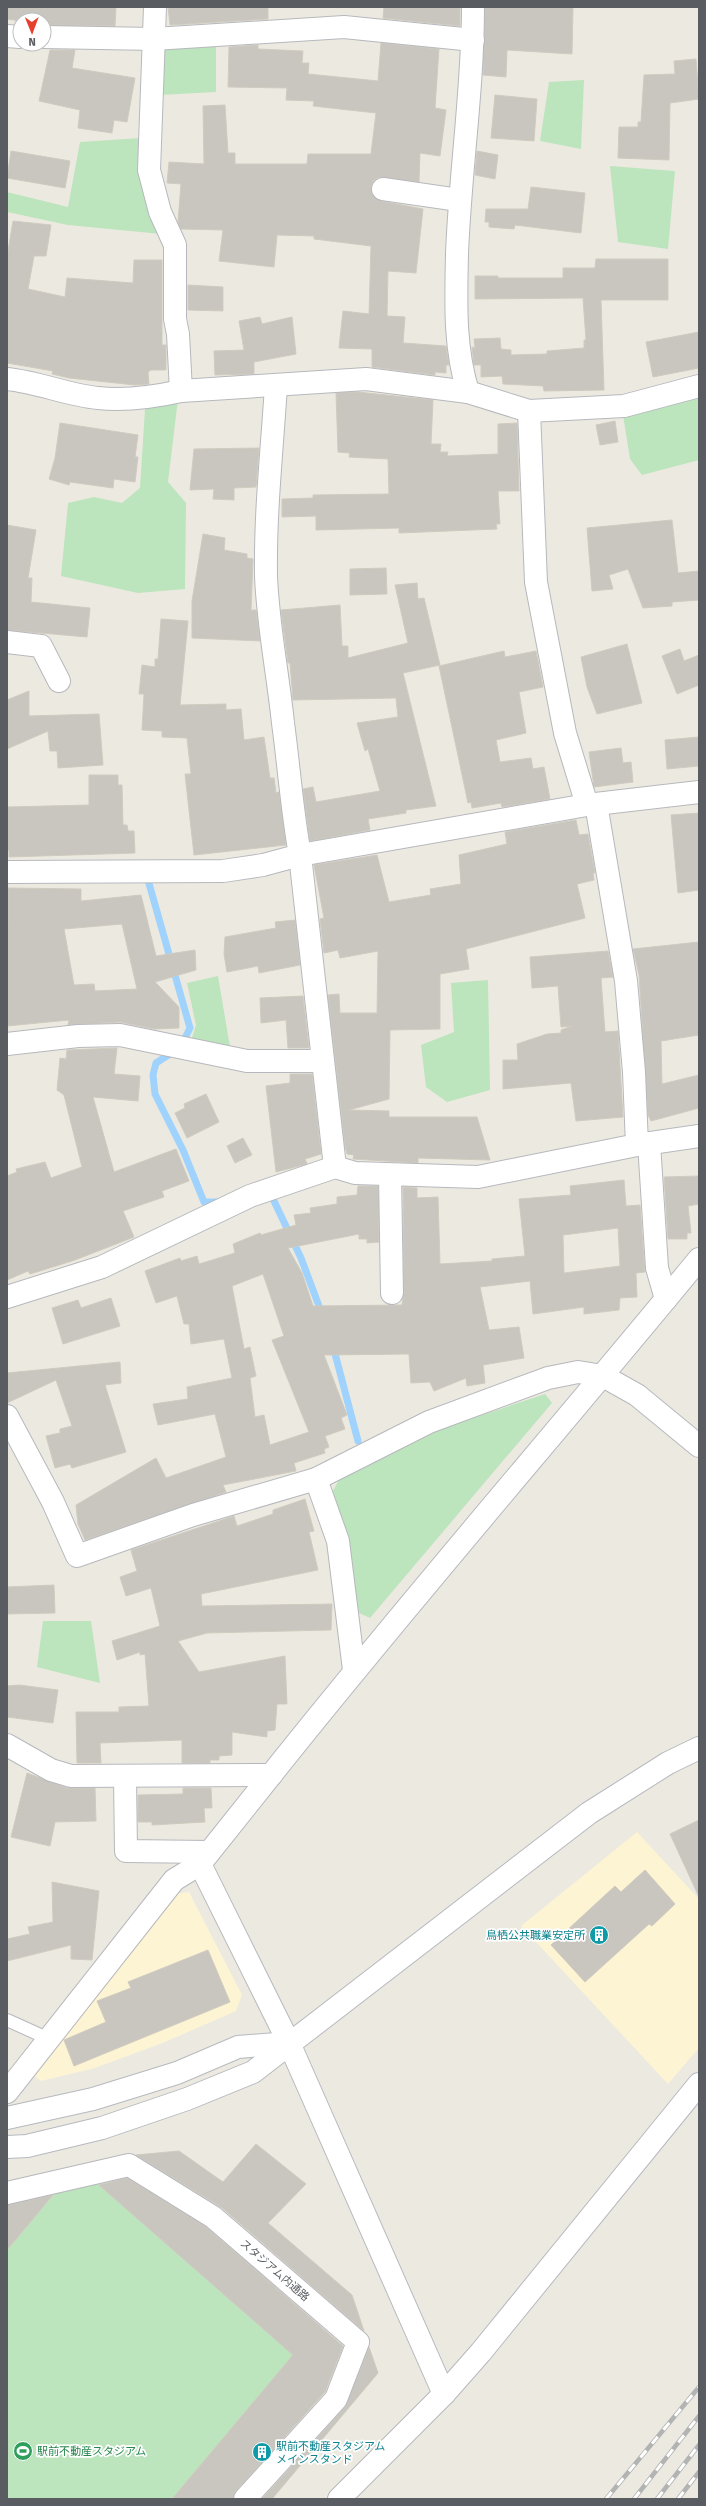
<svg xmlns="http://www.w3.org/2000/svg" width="706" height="2506" font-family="'Fira Sans','Noto Sans JP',sans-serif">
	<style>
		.commercial { fill: #fdf4d4 }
		.green { fill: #bce4bd }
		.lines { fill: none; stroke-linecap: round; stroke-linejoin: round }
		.stream { stroke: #9fd2fd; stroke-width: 7 }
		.building { fill: #c9c6c0; stroke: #d0cbbf; fill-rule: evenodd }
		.lane-casing { stroke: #b6b8bd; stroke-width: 14 }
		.street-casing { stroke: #b6b8bd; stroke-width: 24 }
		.secondary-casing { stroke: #b6b9bf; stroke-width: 24 }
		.lane { stroke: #fff; stroke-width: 12 }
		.street { stroke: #fff; stroke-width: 22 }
		.secondary { stroke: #fff; stroke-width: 22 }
		.rail-casing { stroke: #b2b3b3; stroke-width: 4.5 }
		.rail { stroke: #fff; stroke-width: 3; stroke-dasharray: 9; stroke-linecap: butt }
		.labels { text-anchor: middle; stroke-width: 3.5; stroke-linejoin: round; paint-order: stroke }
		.culture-label { font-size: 11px; fill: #0d838f; stroke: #fff; text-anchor: end }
		.street-label { font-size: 11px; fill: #595c61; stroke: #fff }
		.leisure-label { font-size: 11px; fill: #27864d; stroke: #fff; text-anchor: start }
	</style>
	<rect width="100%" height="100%" fill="#eceae0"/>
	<g class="commercial">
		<path d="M637 1832 699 1899V2048L668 2084 521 1926Z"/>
		<path d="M189 1892 242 1995 236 2011 165 2042 95 2068 41 2081 31 2073 174 1894Z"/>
	</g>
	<g class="green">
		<path d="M216 45V92L159 95 162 50Z"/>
		<path d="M584 80 581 149 540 141 549 82Z"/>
		<path d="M141 138V186L161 234 68 225 7 212V192L68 207 80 142Z"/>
		<path d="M610 166 675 171 668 249 618 242Z"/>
		<path d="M699 397V460L642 475 630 459 623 415Z"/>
		<path d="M178 399 168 482 186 503 185 589 138 593 61 576 68 503 94 497 122 503 140 488 145 409Z"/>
		<path d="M218 976 231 1053 190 1044 196 1025 187 983Z"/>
		<path d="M488 980 490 1090 447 1102 426 1087 421 1045 454 1032 451 983Z"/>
		<path d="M545 1394 552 1403 370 1618 359 1613 348 1541 333 1491 340 1478 446 1427Z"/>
		<path d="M43 1621H91L100 1683 37 1667Z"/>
		<path d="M89 2176 295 2354 172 2499H7V2250L66 2180Z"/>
	</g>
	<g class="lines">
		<g class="stream">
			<path d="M148 880 190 1028 183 1042"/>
			<path d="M173 1052 156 1063 153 1075 155 1094 183 1150 204 1202H217"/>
			<path d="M274 1201 301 1258 322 1314"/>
			<path d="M333 1346 358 1441"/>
		</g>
	</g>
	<g class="building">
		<path d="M7 7H116L115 26 44 25V20L20 21 7 19Z"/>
		<path d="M168 7H268V19L170 25Z"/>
		<path d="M384 7H460V26L383 18Z"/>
		<path d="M485 7H573L572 54 507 50 506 77 483 75Z"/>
		<path d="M381 43 439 49 435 108 446 110 440 156 420 153 419 182 379 177 373 181 371 188 372 194 381 201 423 209 416 273 388 271 387 316 405 317 403 343 446 346 449 365H446V373L435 372V375L372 367V349L339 348 343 311 369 314 371 246 314 239V236L277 235 274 267 219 261 223 230 181 229 178 222 181 184 167 183 169 162 204 164 203 106 225 105 228 153H235V164H307L308 154H371L376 113 313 106 314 101 286 100 287 88 228 87 229 47 258 45V49L303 51 302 63H309L308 74 378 81Z"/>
		<path d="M50 50H75L72 68 135 78 127 122 114 120 112 133 78 128 80 110 39 101Z"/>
		<path d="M696 59 699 99 670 103 669 160 618 158 619 127H638V122H641L644 75 675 74 674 61Z"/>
		<path d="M495 95 537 99 534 141 491 138Z"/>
		<path d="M11 151 70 161 65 188 7 178Z"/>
		<path d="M477 151 498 155 495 179 475 175Z"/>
		<path d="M531 187 585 193 581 233 515 225 514 229 489 227V222H485L486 209H528Z"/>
		<path d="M13 221 51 225 46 256H34L28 289 65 297 67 278 133 283 134 260H162V345H166V370H151L148 372 149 384 135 385 69 378 52 374 53 371 7 363V257Z"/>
		<path d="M596 259H668V300H601L604 390 544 391 543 386 503 384 502 376 481 377V365H474L472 347 475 348 474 339 500 338 501 349 511 350V355L547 354V351L584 348V340H586L583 298 475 299V276H498V278H563V268H595Z"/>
		<path d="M188 285 223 287V311L188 310Z"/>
		<path d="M260 317 262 324 292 317 296 354 254 362V374L215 375 214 351 244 350 239 321Z"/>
		<path d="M699 332V368L653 377 646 342Z"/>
		<path d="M358 392 433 400 431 444H441L440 452H448L447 456 498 454V424L517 423 519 491H498L500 524H496L497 529 399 533V528L316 530V516L282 517V499L313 498V495L389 494 388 459 349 457 350 453 338 452 336 393Z"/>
		<path d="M615 421 618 442 600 445 596 425Z"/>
		<path d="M60 423 138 435 135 457H138L135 482 114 479 113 488 70 482 69 485 49 479 55 458Z"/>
		<path d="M259 448 256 487 234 488V500L213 499 214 489 190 490 194 449Z"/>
		<path d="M672 520 678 573 699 571V600L672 602V606L643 608 628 569 609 575 613 589 592 591 587 528Z"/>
		<path d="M7 525 36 530 28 578H32L31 602 90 608 87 637 7 630Z"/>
		<path d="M203 534 225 538 224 550 247 554V558L253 559 251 610H256L260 641 192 638V601Z"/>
		<path d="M386 568 387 594 350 595V569Z"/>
		<path d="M417 583 418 599 424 598 440 665 403 673 436 806 406 810V813L368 819 370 830 310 841 303 789 313 787 316 802 380 791 368 749 365 751 357 723 398 717 396 698 293 700 290 663H288L281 610 340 605 342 646H348V658L408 643 395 585Z"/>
		<path d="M161 619 188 621 180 705 226 704V710L241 709 244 740 264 737 270 778H274L276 793 279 792 286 845 194 855 185 774H191L187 738 162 737V731L142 730 144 694H139L142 665 155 667V659H158Z"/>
		<path d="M627 644 642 703 597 714 587 687 581 657Z"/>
		<path d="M680 649 684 661 699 655V685L677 694 662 656Z"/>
		<path d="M504 651 505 657 536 651 543 687 519 692 526 733 496 740 500 762 531 758 533 769 544 767 550 799 502 807 501 803 472 808 471 802 468 803 439 666Z"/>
		<path d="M29 691V716L99 714 103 765 58 768 57 751H50L48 731 7 749V700Z"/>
		<path d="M699 737V766L667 769 665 740Z"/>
		<path d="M621 748 623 763 631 762 633 782 594 787 589 752Z"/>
		<path d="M89 775H118V785H122L123 825H127L128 831H134L135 853 9 857V850L7 851V807L89 805Z"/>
		<path d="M699 813V890L678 893 671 815Z"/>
		<path d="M576 820 579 835 588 834 595 873H593L594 880 577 884 585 918 466 949 469 969 440 974V1029L390 1030 389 1099 349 1110 389 1111V1117H477L490 1160 418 1158V1163L353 1159 354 1155 347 1154 345 1146 328 995 339 994 340 1013H377L378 951 340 958 338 950 324 953 320 919 324 918 314 865 377 855 389 902 431 895 430 889 461 884 459 855 507 844 505 832Z"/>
		<path d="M8 888 81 889V901L141 895 156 956 195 950 196 970 155 982 179 1007V1028L154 1029 120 1022 68 1025 69 1020 7 1026ZM122 924 137 989 95 991 94 984 74 985 64 929Z"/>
		<path d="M295 920 300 965 259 973 258 966 227 972 224 954 225 937 276 928 275 922Z"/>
		<path d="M699 942V1035L661 1041 662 1084 699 1075V1108L651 1121 648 1115 639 975 633 949Z"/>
		<path d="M608 951 613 977 601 978 605 1032 618 1031 623 1117 576 1121 571 1083 503 1089V1060H518L517 1044 547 1034 561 1033V1030L572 1026 561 1027 558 986 532 988 530 957Z"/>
		<path d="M303 996 309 1048H288L286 1020 261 1023 260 998Z"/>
		<path d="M117 1048 114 1074 140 1076 138 1101 93 1097 114 1172 176 1149 189 1181 162 1191 164 1197 123 1211 134 1237 75 1260 40 1271 30 1274 28 1271 7 1280V1176L17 1172 16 1169 45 1162 51 1178 82 1167 64 1095 57 1090 60 1058 66 1059 67 1050Z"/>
		<path d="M290 1074H312L321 1154 305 1159 307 1164 276 1172 266 1086 290 1083Z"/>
		<path d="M206 1094 219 1122 187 1138 175 1113 185 1108 184 1104Z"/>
		<path d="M243 1138 252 1155 235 1163 227 1146Z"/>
		<path d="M699 1176V1204L688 1206 691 1233H687V1239H668L664 1177Z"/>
		<path d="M624 1180 626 1206 640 1205 645 1272 636 1273 637 1297 620 1298 619 1310 584 1314V1307L533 1314 530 1281 480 1287 489 1330 519 1327 524 1358 483 1365 485 1383 467 1386 466 1378 434 1391 430 1382 411 1383 409 1354 324 1355 347 1415 341 1418 345 1429 325 1436 329 1447 324 1449 325 1453 294 1463 296 1471 223 1485 226 1492 85 1540 78 1524 76 1505 156 1458 166 1478 226 1457 215 1414 158 1425 153 1404 188 1399 187 1387 232 1378 224 1339 191 1344 189 1324H184L177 1296 156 1303 145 1271 180 1258 181 1261 197 1256 199 1264 235 1253 233 1244 260 1233 261 1235 296 1225 294 1215 311 1213 310 1208 337 1204V1197L357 1195 358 1186H378L379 1242 367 1243V1239H359V1234L288 1248 302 1273 313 1306 402 1305 404 1293 403 1187 417 1188V1198L438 1197 440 1264 492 1261V1259L525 1256 519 1199 571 1195 570 1186ZM618 1228 620 1266 564 1273 563 1235ZM263 1274 284 1336 272 1340 309 1432 270 1445 264 1415 255 1417 250 1378 256 1376 250 1347 244 1349 232 1286Z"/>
		<path d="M111 1298 120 1326 63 1344 52 1308 78 1300 81 1308Z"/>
		<path d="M120 1362 121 1383 105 1385 126 1452 72 1468 70 1464 55 1468 46 1436 60 1433V1429L72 1426 56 1380 7 1403V1373Z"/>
		<path d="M305 1499 314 1531 309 1532 318 1570 201 1594 202 1606 332 1604 331 1630 207 1633 178 1641 199 1672 285 1656 287 1704H277L275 1730 267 1731V1737L232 1732V1755L219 1756V1760H210V1763H182V1740L100 1743 101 1763H77L76 1712H119V1707L149 1706 145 1654 140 1655V1652L117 1660 112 1641 160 1626 151 1588 126 1596 120 1577 137 1571 131 1550 234 1516 237 1526 273 1514V1510Z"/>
		<path d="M54 1585 55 1613 7 1614V1587Z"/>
		<path d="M19 1685 58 1690 53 1723 7 1717V1686Z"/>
		<path d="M27 1773 67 1788H95L96 1821 55 1822 50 1846 11 1837Z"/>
		<path d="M183 1788H211L212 1808H204L205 1822 152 1825V1822H138V1795L183 1794Z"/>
		<path d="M699 1820V1897L670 1834Z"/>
		<path d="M645 1870 675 1904 652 1926 649 1924 585 1982 551 1945 615 1886 621 1892Z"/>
		<path d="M52 1882 99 1891 92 1960 71 1959V1945L7 1961V1939L30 1934 28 1927 53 1922Z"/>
		<path d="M208 1950 230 2002 74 2066 64 2040 106 2022 97 2001 131 1988 128 1982Z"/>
		<path d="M256 2144 306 2184 268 2223 352 2295 364 2331 221 2207 136 2155 179 2151 223 2182Z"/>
		<path d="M127 2178 206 2227 343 2346 325 2392 236 2491 233 2499H172L293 2355 99 2185Z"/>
		<path d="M53 2195 7 2250V2205Z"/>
		<path d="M369 2347 378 2373 272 2499H262L345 2407Z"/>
	</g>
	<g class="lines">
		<g class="lane-casing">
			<path id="lane" d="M7 2020 49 2039"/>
		</g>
		<g class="street-casing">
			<g id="street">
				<path d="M155 7 149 170 160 212 175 245V319L178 334 181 391"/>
				<path d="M7 36 20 37"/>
				<path d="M44 37 154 39 344 27 473 40"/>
				<path d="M383 189 459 200"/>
				<path d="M7 379C38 382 67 395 98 398 125 401 154 397 181 391L366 379 468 392 529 411 624 406 699 386"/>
				<path d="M276 386C272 449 265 513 266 576 268 626 278 674 283 723 289 767 292 811 300 855L335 1167"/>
				<path d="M468 392C454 346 456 302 457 254 460 172 473 90 473 7"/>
				<path d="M529 411 536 582 565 733 587 805"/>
				<path d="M7 642 41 646 59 681"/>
				<path d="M596 804 626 981 634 1072 637 1145"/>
				<path d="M7 872 223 871 263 865 300 855 587 805 699 792"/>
				<path d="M7 1044 78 1036 120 1035 247 1061H323"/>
				<path d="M649 1143 657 1268 666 1299"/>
				<path d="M390 1175 392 1293"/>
				<path d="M7 1297 102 1267 250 1196 335 1167 355 1173 478 1177 637 1145 699 1136"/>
				<path d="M7 1416 53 1502 77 1556 193 1515 316 1479 429 1422 548 1378 578 1372 603 1376"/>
				<path d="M316 1479 338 1541 354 1670"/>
				<path d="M7 1745 51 1770 71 1776 271 1775"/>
				<path d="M271 1775 200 1864 289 2043"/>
				<path d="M125 1777 126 1851 209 1852"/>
				<path d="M7 2092 174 1880 200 1864"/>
				<path d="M7 2193 129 2165 213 2217 358 2342 336 2399 245 2499"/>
				<path d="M339 2499 444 2394"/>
			</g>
		</g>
		<g class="secondary-casing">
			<g id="secondary">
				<path d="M603 1376 637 1395 699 1446"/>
				<path d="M271 1775C410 1600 557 1432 699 1259"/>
				<path d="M289 2043 444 2394 481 2352 699 2084"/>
				<path d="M7 2118 93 2099 177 2073 238 2047 289 2043"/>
				<path d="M7 2147 27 2146 102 2128 187 2099 253 2072 589 1813 668 1763 699 1748"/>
			</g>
		</g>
		<use href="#lane" class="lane"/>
		<use href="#street" class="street"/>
		<use href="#secondary" class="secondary"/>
		<g class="rail-casing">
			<g id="rail">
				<path d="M606 2499 699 2387"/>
				<path d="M634 2499 699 2416"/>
				<path d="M657 2499 699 2445"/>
				<path d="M678 2499 699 2472"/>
			</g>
		</g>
		<use href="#rail" class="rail"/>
	</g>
	<defs>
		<g id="building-disc" transform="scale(1)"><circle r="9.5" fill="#0f9aa8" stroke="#fff"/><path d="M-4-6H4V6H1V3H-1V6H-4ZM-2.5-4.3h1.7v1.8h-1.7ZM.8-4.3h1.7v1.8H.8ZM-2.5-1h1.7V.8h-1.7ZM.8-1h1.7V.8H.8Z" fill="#fff"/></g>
		<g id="stadium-disc" transform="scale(1)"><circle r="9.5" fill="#2e9e5b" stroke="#fff"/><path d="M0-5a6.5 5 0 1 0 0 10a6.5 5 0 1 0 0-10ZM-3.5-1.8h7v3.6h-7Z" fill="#fff"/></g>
	</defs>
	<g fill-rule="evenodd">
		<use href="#building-disc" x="599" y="1935"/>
		<use href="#stadium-disc" x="23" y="2451"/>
		<use href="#building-disc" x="262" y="2452"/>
	</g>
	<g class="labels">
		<g class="culture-label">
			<text x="585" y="1939">鳥栖公共職業安定所</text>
			<text x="276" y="2450" text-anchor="start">駅前不動産スタジアム<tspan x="276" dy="13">メインスタンド</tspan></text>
		</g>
		<g class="street-label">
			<text transform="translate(275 2270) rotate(41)" y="4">スタジアム内通路</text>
		</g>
		<g class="leisure-label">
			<text x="37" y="2455">駅前不動産スタジアム</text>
		</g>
	</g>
	<rect width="706" height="2506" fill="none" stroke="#595c61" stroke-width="16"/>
	<g transform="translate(32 32) rotate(179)"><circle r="19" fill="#ffffff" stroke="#bdbec0"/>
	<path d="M0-3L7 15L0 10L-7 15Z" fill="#e63f2d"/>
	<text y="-6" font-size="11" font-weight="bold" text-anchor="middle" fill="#595c61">N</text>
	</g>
</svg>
